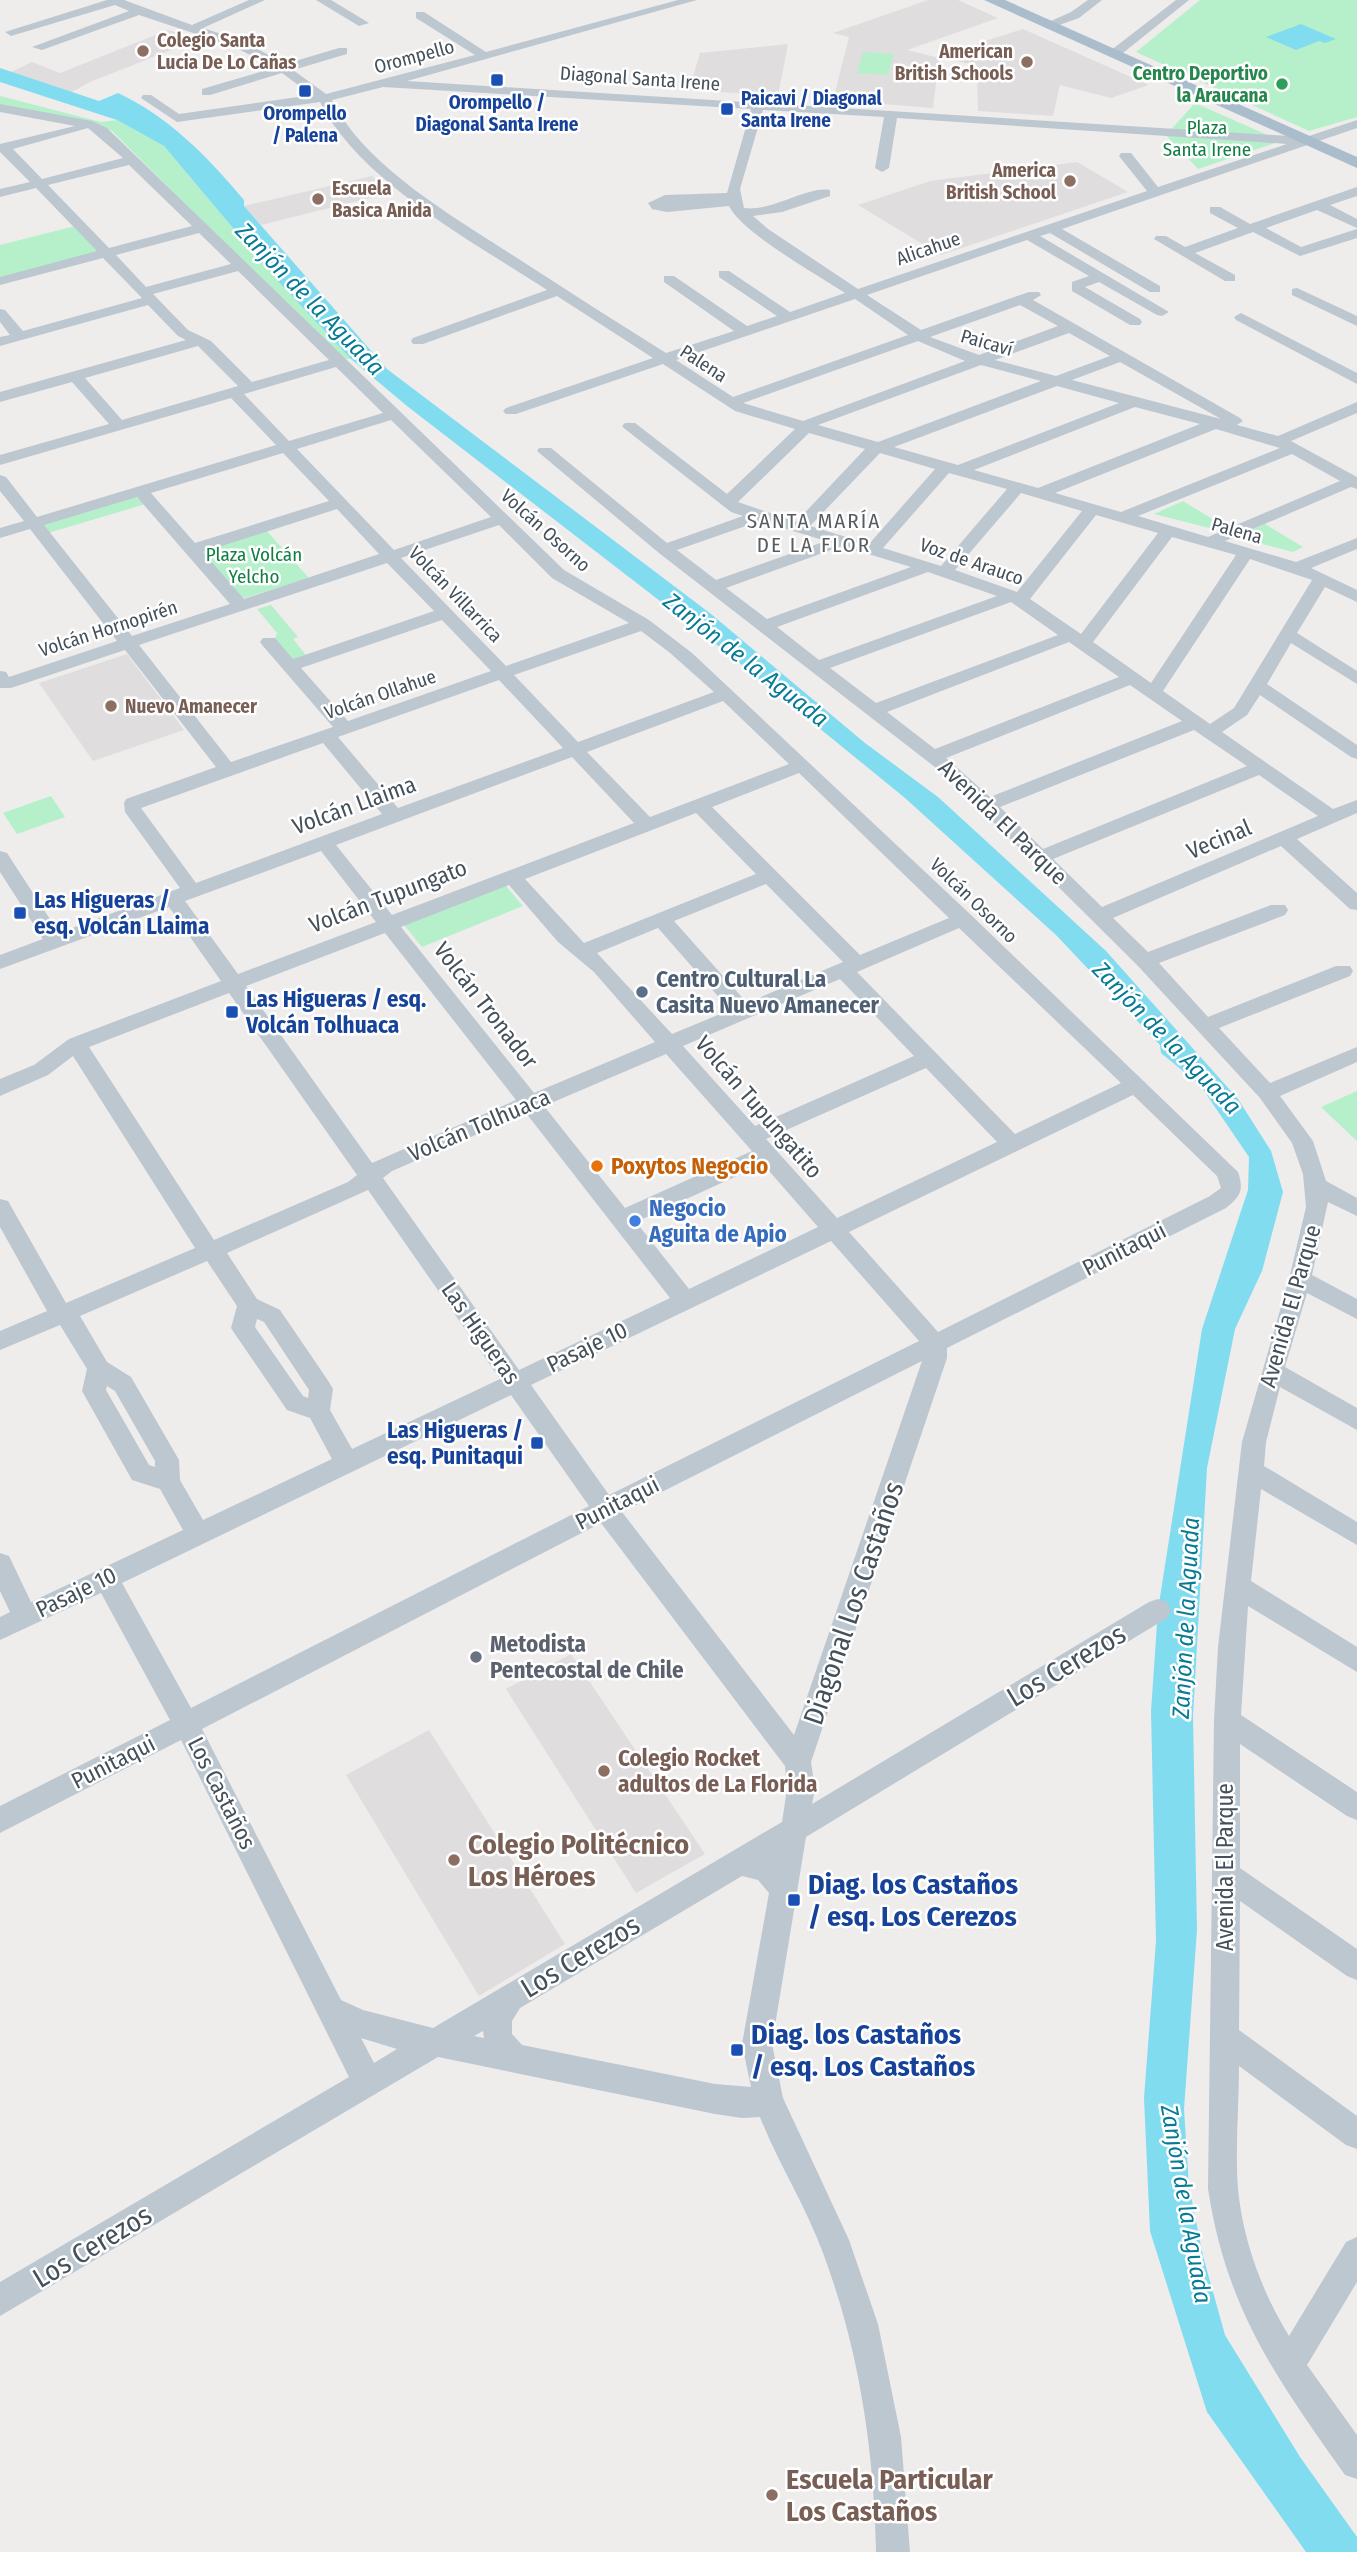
<svg xmlns="http://www.w3.org/2000/svg" width="1357" height="2552" font-family="'Fira Sans Condensed',sans-serif">
	<style>
		.education { fill: #e0ddde }
		.green { fill: #b6f0cb }
		.water { fill: #81dcf0 }
		.lines { fill: none; stroke-linecap: round; stroke-linejoin: round }
		.minor { fill: #bcc7d0; fill-rule: evenodd }
		.major { fill: #aabdcd; fill-rule: evenodd }
		.education-dot { fill: #8d6e63; stroke: #fff; stroke-width: 2.5 }
		.transit-dot { fill: #1a4fb4; stroke: #fff; stroke-width: 2.5 }
		.leisure-dot { fill: #2e9e5b; stroke: #fff; stroke-width: 2.5 }
		.service-dot { fill: #5c6f8a; stroke: #fff; stroke-width: 2.5 }
		.food-dot { fill: #e8710a; stroke: #fff; stroke-width: 2.5 }
		.shop-dot { fill: #3f7fe0; stroke: #fff; stroke-width: 2.5 }
		.worship-dot { fill: #6b7280; stroke: #fff; stroke-width: 2.5 }
		.labels { text-anchor: middle; stroke-width: 5; stroke-linejoin: round; paint-order: stroke }
		.far-education-label { font-size: 19px; font-weight: bold; fill: #785e54; stroke: #fff; text-anchor: start }
		.far-street-label { font-size: 19px; fill: #44505a; stroke: #fff }
		.far-leisure-label { font-size: 19px; font-weight: bold; fill: #27864d; stroke: #fff; text-anchor: end }
		.far-transit-label { font-size: 19px; font-weight: bold; fill: #164399; stroke: #fff }
		.far-park-label { font-size: 19px; fill: #127e44; stroke: #fff }
		.far-neighbourhood-label { font-size: 21px; letter-spacing: 2px; fill: #585d61; stroke: #fff }
		.street-label { font-size: 23px; fill: #44505a; stroke: #fff }
		.transit-label { font-size: 23px; font-weight: bold; fill: #164399; stroke: #fff; text-anchor: start }
		.service-label { font-size: 23px; font-weight: bold; fill: #4e5e75; stroke: #fff; text-anchor: start }
		.food-label { font-size: 23px; font-weight: bold; fill: #c56008; stroke: #fff; text-anchor: start }
		.shop-label { font-size: 23px; font-weight: bold; fill: #366cbe; stroke: #fff; text-anchor: start }
		.worship-label { font-size: 23px; font-weight: bold; fill: #5b616d; stroke: #fff; text-anchor: start }
		.education-label { font-size: 23px; font-weight: bold; fill: #785e54; stroke: #fff; text-anchor: start }
		.water-label { font-size: 24px; font-style: italic; fill: #077b95; stroke: #fff }
		.near-street-label { font-size: 28px; fill: #44505a; stroke: #fff }
		.near-education-label { font-size: 28px; font-weight: bold; fill: #785e54; stroke: #fff; text-anchor: start }
		.near-transit-label { font-size: 28px; font-weight: bold; fill: #164399; stroke: #fff; text-anchor: start }
	</style>
	<rect width="100%" height="100%" fill="#efecec"/>
	<g class="education">
		<path d="M928 0H958L998 18 907 50 935 57 1023 29 1149 85 1111 98 1060 85 1053 116 978 111 977 65 939 58 933 108 833 100 849 37 833 33Z"/>
		<path d="M168 30 199 39 90 82 70 93 9 73 32 62 60 73Z"/>
		<path d="M788 44 778 96 689 90 700 53Z"/>
		<path d="M1077 162 1128 192 941 255 858 205 930 181Z"/>
		<path d="M372 176 390 193 261 225 244 206Z"/>
		<path d="M127 654 184 730 93 761 39 683Z"/>
		<path d="M571 1654 705 1854 636 1893 506 1689Z"/>
		<path d="M429 1730 565 1944 479 1996 346 1775Z"/>
	</g>
	<g class="green">
		<path d="M1200 0H1357V117L1309 131 1136 52Z"/>
		<path d="M863 52 894 54 888 75 857 73Z"/>
		<path d="M0 96 101 122 117 120 164 146 275 278 351 359H341L112 131 97 124 0 106Z"/>
		<path d="M1195 103 1281 141 1198 169 1166 135Z"/>
		<path d="M75 226 100 252 0 278V245Z"/>
		<path d="M134 496 146 504 48 533 42 525Z"/>
		<path d="M1183 501 1219 523 1209 528 1154 514Z"/>
		<path d="M1265 524 1303 547 1293 552 1236 537Z"/>
		<path d="M266 530 309 578 245 598 235 596 201 555 203 551Z"/>
		<path d="M271 605 298 637 293 639 306 655 291 660 274 641 277 633 257 609Z"/>
		<path d="M51 796 65 817 17 834 3 813Z"/>
		<path d="M505 885 523 906 422 947 404 925Z"/>
		<path d="M1357 1091V1141L1321 1107Z"/>
	</g>
	<g class="water">
		<path d="M1301 24 1336 39 1325 43 1319 41 1296 50 1266 37Z"/>
		<path d="M0 68 99 101 118 93C169 117 208 157 244 200V206L387 369 711 614 865 743 938 797 1106 951 1238 1099 1271 1151 1283 1192 1262 1271 1235 1329 1207 1468 1193 1716 1197 1930 1184 2109 1189 2186 1203 2256 1225 2335 1300 2457 1357 2537V2552H1306L1207 2412 1150 2231 1144 2098 1156 1941 1151 1711 1158 1610 1202 1329 1248 1190 1249 1157 1200 1085 1161 1053 1160 1045 1056 935 905 798 721 648 407 406 351 359 275 278 164 146 117 120 0 82Z"/>
	</g>
	<g class="lines">
		<g class="minor">
			<path d="M107 0H124L192 25 249 0H265L203 28 243 41 285 64 339 48H347V54L293 70 326 94 475 55 416 18V12H424L486 52 678 0H697L407 81 1306 137 1357 120V128L1062 229 1160 286V292H1150L1050 233 1040 236 1169 312 1162 316 1157 315 1099 282 1085 287 1140 319 1142 322 1140 325H1130L1072 291V282L1089 276 1027 240 867 295 921 330 1029 292H1039L1041 295 1033 300 1240 418 1243 421 1237 425 1278 436 1357 402V413L1291 441 1357 477V489L1351 487 1225 541 1296 562 1357 538V549L1311 568 1357 590V602L1325 587 1297 633 1357 671V684L1291 643 1267 684 1357 745V759L1351 757 1260 695 1247 715 1222 732 1333 809 1357 800V813L1297 839 1357 893V910L1350 909 1281 846 1113 918 1148 952 1271 905H1285L1288 910 1285 915 1159 963 1208 1017 1336 966H1350L1353 971 1350 976 1219 1028 1270 1083 1357 1047V1062L1280 1096 1313 1141 1326 1181 1357 1198V1216L1328 1202 1312 1275 1357 1299V1319L1307 1293 1285 1367 1357 1408V1430L1280 1387 1266 1442 1264 1466 1357 1522V1545L1261 1489 1251 1581 1357 1647V1672L1248 1606 1241 1715 1357 1792V1820L1347 1816 1240 1744V1868L1357 1949V1980L1347 1976 1240 1901 1239 2030 1357 2116V2149L1346 2145 1239 2066C1239 2106 1235 2149 1238 2189 1243 2241 1262 2292 1289 2336L1346 2242 1357 2237V2282L1307 2365 1357 2435V2479L1345 2475C1276 2377 1227 2311 1208 2189L1214 1721 1218 1647 1242 1442 1289 1279 1306 1207 1303 1174 1292 1143 1260 1098 1138 966 949 778 659 553 537 451 539 448H551L667 543 743 516 731 512 625 429 622 426 625 423H635L727 494 795 429 735 411 663 364 516 414H506L503 411 506 408 653 358 557 296 423 344H413L411 341 413 338 547 290C475 243 359 181 320 102L177 122 141 98 143 95H151L179 114 312 95 282 73 210 95H202V89L274 68 235 47 139 15 42 50 32 47 129 11 115 5 11 36 5 32ZM383 87 751 109 727 193 665 195 648 203 652 209 667 212 729 206C742 233 818 275 845 293L790 312 729 271H719V277L777 316 747 326 674 276H664V282L734 331 666 353C616 322 567 290 517 258 456 218 365 167 332 100ZM763 110 884 117 875 168 882 172 889 168 897 118 1287 144 1158 187 1131 153H1121L1119 156 1147 191 858 289 768 229 753 216 782 212 830 196V190C807 186 772 212 744 208L740 189ZM855 299 908 335 733 397 676 360ZM1020 305 1058 326 979 355 930 337ZM1069 333 1110 356 1056 376 995 360ZM918 341 965 361 803 421 743 403ZM1120 362 1221 419 1072 380ZM981 365 1041 381 878 442 818 425ZM1057 386 1119 403 958 465 894 447ZM1135 407 1200 424 1038 488 974 470ZM1216 429 1280 448 1121 512 1055 493ZM809 433 865 449 796 522 738 502ZM880 453 935 469 869 544 810 526ZM1292 454 1340 481 1208 537 1138 516ZM949 473 1007 489 941 566 883 548ZM1021 493 1082 511 1017 592 955 570ZM1096 515 1158 533 1081 634 1030 599ZM760 521 826 541 716 580 677 550ZM1172 537 1236 555 1151 683 1093 642ZM842 546 911 567 767 619 726 588ZM1250 559 1312 580 1234 708 1210 724 1163 691ZM928 572 997 596 819 660 777 627ZM1011 602 1058 635 876 703 830 668ZM1069 642 1119 677 935 749 887 712ZM1130 685 1182 721 990 797 946 758ZM1194 730 1247 766 1043 849 1000 807ZM1259 775 1318 816 1102 907 1053 859Z"/>
			<path d="M316 0H331L369 23 359 26Z"/>
			<path d="M1088 0H1102L1079 18 1048 29 1042 25 1071 12Z"/>
			<path d="M1176 0H1189L1118 57H1110V51Z"/>
			<path d="M0 104 92 121 107 128 564 570 649 620 692 653 970 914 1238 1172C1244 1190 1241 1196 1226 1208L947 1348V1358L811 1762 815 1789 812 1804 1149 1602 1158 1599 1167 1602 1171 1610 1167 1618 806 1837 772 2044 783 2098 849 2240 878 2324 901 2437 910 2552H876C874 2449 859 2349 823 2253 806 2206 778 2163 760 2117L742 2118 715 2114 438 2057 0 2316V2282L349 2077 181 1740 0 1833V1806L170 1720 101 1593 0 1640V1617L10 1612 0 1591V1553L9 1556 31 1602 183 1530 160 1489 132 1480 82 1391 87 1369 60 1325 0 1350V1331L47 1311 0 1227V1199L8 1201 66 1303 195 1248 73 1056 48 1075 0 1096V1079L34 1065 69 1039 221 981 169 907 0 969V955L43 939 0 872V851L7 853 59 933 180 888 125 812 124 803 126 799 216 767 125 650 11 688H0V671L6 672 9 677 117 641 30 529 0 538V528L24 521 0 491V475L6 477 37 517 276 445 231 398 0 465V455L109 424 72 382 0 402V392L186 340 178 336 148 305 0 346V337L10 335 0 322V309L5 310 23 331 142 298 103 258 0 285V277L97 251 36 188 0 197V189L30 182 0 152V144L75 126 0 112ZM88 128 123 158 42 179 13 149ZM129 165 192 226 109 248 48 185ZM199 233 231 264 146 287 116 255ZM238 271 329 360 252 382 211 341 188 330 153 294ZM198 346 238 386 122 420 85 378ZM336 367 383 413 289 441 244 394ZM391 420 491 517 394 550 297 449ZM283 453 329 501 195 543 151 493ZM137 497 230 604 132 636 44 525ZM337 509 379 554 244 599 203 552ZM499 525 552 578 629 623 506 666 401 558ZM387 563 434 611 293 659 275 638H263L260 642 263 646 333 727 231 762 139 645ZM442 620 491 671 348 721 301 668ZM641 631 669 652 714 692 578 742 514 675ZM499 680 563 748 398 808 338 737ZM723 701 789 764 650 817 587 752ZM323 743 382 814 196 883 141 808ZM572 757 634 823 392 915 336 845ZM799 773 949 918 860 955 712 807ZM696 813 756 874 584 943 525 879ZM321 851 376 922 238 974 185 901ZM766 884 843 962 747 1003 674 921ZM509 885 558 942 594 972 655 1042 534 1093 401 927ZM658 928 730 1010 672 1034 597 953ZM959 928 1121 1083 1015 1134 857 972ZM385 933 516 1100 372 1163 246 986ZM840 979 914 1056 755 1126 683 1046ZM229 993 357 1175 348 1182 214 1240 89 1047ZM666 1054 752 1151 625 1208 544 1106ZM926 1068 997 1142 837 1218 766 1139ZM1133 1095 1217 1176 1221 1188 1210 1196 938 1332 849 1232ZM526 1113 670 1298 519 1370 383 1178 392 1171ZM763 1164 818 1227 689 1289 636 1222ZM368 1190 500 1379 352 1449 330 1410 333 1389 329 1382 280 1310 257 1299 227 1253ZM831 1241 919 1341 609 1495 531 1385ZM207 1261 237 1306 231 1328 235 1334 287 1410 310 1418 332 1459 203 1520 180 1480 179 1460 131 1377 107 1362 80 1316ZM257 1319 264 1322 309 1390 308 1398 303 1396 255 1327ZM922 1361 794 1735 622 1512ZM107 1386 115 1391 155 1461V1467L149 1465 106 1390ZM511 1395 589 1506 191 1708 122 1583ZM601 1523 785 1766 787 1789 782 1822 433 2028 363 2010 341 2000 202 1729ZM742 1876 758 1880 769 1893 742 2044 751 2087 715 2084 522 2045 512 2034V2021L520 2008ZM483 2031 484 2038 474 2036ZM361 2038 397 2049 374 2063Z"/>
			<path d="M1357 187V196L1330 205 1357 219V228L1317 210 1266 228 1301 247 1357 229V238L1300 256 1253 232 1195 253 1235 275V281H1225L1154 239 1156 236H1166L1185 247 1238 228 1210 213V207H1220L1250 224Z"/>
			<path d="M1297 288 1357 316V326L1292 295V289Z"/>
			<path d="M1241 313 1357 373V384L1236 320 1234 317Z"/>
		</g>
		<path class="major" d="M984 0H1005L1357 157V168Z"/>
	</g>
	<g class="education-dot">
		<circle cx="143" cy="51" r="7"/>
		<circle cx="1027" cy="62" r="7"/>
		<circle cx="1070" cy="181" r="7"/>
		<circle cx="318" cy="199" r="7"/>
		<circle cx="111" cy="706" r="7"/>
		<circle cx="604" cy="1771" r="7"/>
		<circle cx="454" cy="1860" r="7"/>
		<circle cx="772" cy="2495" r="7"/>
	</g>
	<g class="transit-dot">
		<rect x="490" y="73" width="14" height="14" rx="3.5"/>
		<rect x="298" y="84" width="14" height="14" rx="3.5"/>
		<rect x="720" y="102" width="14" height="14" rx="3.5"/>
		<rect x="13" y="906" width="14" height="14" rx="3.5"/>
		<rect x="225" y="1005" width="14" height="14" rx="3.5"/>
		<rect x="530" y="1436" width="14" height="14" rx="3.5"/>
		<rect x="787" y="1893" width="14" height="14" rx="3.5"/>
		<rect x="730" y="2043" width="14" height="14" rx="3.5"/>
	</g>
	<circle class="leisure-dot" cx="1282" cy="84" r="7"/>
	<circle class="service-dot" cx="642" cy="992" r="7"/>
	<circle class="food-dot" cx="597" cy="1166" r="7"/>
	<circle class="shop-dot" cx="635" cy="1221" r="7"/>
	<circle class="worship-dot" cx="476" cy="1657" r="7"/>
	<g class="labels">
		<g class="far-education-label">
			<text x="157" y="47">Colegio Santa<tspan x="157" dy="22">Lucia De Lo Cañas</tspan></text>
			<text x="1013" y="58" text-anchor="end">American<tspan x="1013" dy="22">British Schools</tspan></text>
			<text x="1056" y="177" text-anchor="end">America<tspan x="1056" dy="22">British School</tspan></text>
			<text x="332" y="195">Escuela<tspan x="332" dy="22">Basica Anida</tspan></text>
			<text x="125" y="713">Nuevo Amanecer</text>
		</g>
		<g class="far-street-label">
			<text transform="translate(414 56) rotate(-15)" y="7">Orompello</text>
			<text transform="translate(640 78) rotate(4)" y="7">Diagonal Santa Irene</text>
			<text transform="translate(928 248) rotate(-19)" y="7">Alicahue</text>
			<text transform="translate(987 342) rotate(16)" y="7">Paicaví</text>
			<text transform="translate(704 363) rotate(33)" y="7">Palena</text>
			<text transform="translate(546 530) rotate(42)" y="7">Volcán Osorno</text>
			<text transform="translate(1237 530) rotate(16)" y="7">Palena</text>
			<text transform="translate(972 561) rotate(19)" y="7">Voz de Arauco</text>
			<text transform="translate(456 594) rotate(46)" y="7">Volcán Villarrica</text>
			<text transform="translate(108 628) rotate(-18)" y="7">Volcán Hornopirén</text>
			<text transform="translate(380 694) rotate(-19)" y="7">Volcán Ollahue</text>
			<text transform="translate(974 900) rotate(44)" y="7">Volcán Osorno</text>
		</g>
		<g class="far-leisure-label">
			<text x="1268" y="80">Centro Deportivo<tspan x="1268" dy="22">la Araucana</tspan></text>
		</g>
		<g class="far-transit-label">
			<text x="741" y="105" text-anchor="start">Paicavi / Diagonal<tspan x="741" dy="22">Santa Irene</tspan></text>
			<text x="497" y="109">Orompello /<tspan x="497" dy="22">Diagonal Santa Irene</tspan></text>
			<text x="305" y="120">Orompello<tspan x="305" dy="22">/ Palena</tspan></text>
		</g>
		<g class="far-park-label">
			<text x="1207" y="134">Plaza<tspan x="1207" dy="22">Santa Irene</tspan></text>
			<text x="254" y="561">Plaza Volcán<tspan x="254" dy="22">Yelcho</tspan></text>
		</g>
		<g class="far-neighbourhood-label">
			<text x="814" y="528">SANTA MARÍA<tspan x="814" dy="24">DE LA FLOR</tspan></text>
		</g>
		<g class="street-label">
			<text transform="translate(354 805) rotate(-20)" y="8">Volcán Llaima</text>
			<text transform="translate(1003 822) rotate(44)" y="8">Avenida El Parque</text>
			<text transform="translate(1219 839) rotate(-23)" y="8">Vecinal</text>
			<text transform="translate(388 896) rotate(-21)" y="8">Volcán Tupungato</text>
			<text transform="translate(486 1005) rotate(52)" y="8">Volcán Tronador</text>
			<text transform="translate(759 1107) rotate(49)" y="8">Volcán Tupungatito</text>
			<text transform="translate(479 1125) rotate(-23)" y="8">Volcán Tolhuaca</text>
			<text transform="translate(1124 1249) rotate(-27)" y="8">Punitaqui</text>
			<text transform="translate(1290 1306) rotate(-74)" y="8">Avenida El Parque</text>
			<text transform="translate(481 1333) rotate(55)" y="8">Las Higueras</text>
			<text transform="translate(587 1347) rotate(-26)" y="8">Pasaje 10</text>
			<text transform="translate(617 1503) rotate(-27)" y="8">Punitaqui</text>
			<text transform="translate(76 1592) rotate(-26)" y="8">Pasaje 10</text>
			<text transform="translate(113 1762) rotate(-27)" y="8">Punitaqui</text>
			<text transform="translate(222 1793) rotate(63)" y="8">Los Castaños</text>
			<text transform="translate(1225 1867) rotate(-90)" y="8">Avenida El Parque</text>
		</g>
		<g class="transit-label">
			<text x="34" y="908">Las Higueras /<tspan x="34" dy="26">esq. Volcán Llaima</tspan></text>
			<text x="246" y="1007">Las Higueras / esq.<tspan x="246" dy="26">Volcán Tolhuaca</tspan></text>
			<text x="523" y="1438" text-anchor="end">Las Higueras /<tspan x="523" dy="26">esq. Punitaqui</tspan></text>
		</g>
		<g class="service-label">
			<text x="656" y="987">Centro Cultural La<tspan x="656" dy="26">Casita Nuevo Amanecer</tspan></text>
		</g>
		<g class="food-label">
			<text x="611" y="1174">Poxytos Negocio</text>
		</g>
		<g class="shop-label">
			<text x="649" y="1216">Negocio<tspan x="649" dy="26">Aguita de Apio</tspan></text>
		</g>
		<g class="worship-label">
			<text x="490" y="1652">Metodista<tspan x="490" dy="26">Pentecostal de Chile</tspan></text>
		</g>
		<g class="education-label">
			<text x="618" y="1766">Colegio Rocket<tspan x="618" dy="26">adultos de La Florida</tspan></text>
		</g>
		<g class="water-label">
			<text transform="translate(310 299) rotate(46)" y="8">Zanjón de la Aguada</text>
			<text transform="translate(746 660) rotate(38)" y="8">Zanjón de la Aguada</text>
			<text transform="translate(1167 1038) rotate(46)" y="8">Zanjón de la Aguada</text>
			<text transform="translate(1186 1618) rotate(-87)" y="8">Zanjón de la Aguada</text>
			<text transform="translate(1186 2204) rotate(80)" y="8">Zanjón de la Aguada</text>
		</g>
		<g class="near-street-label">
			<text transform="translate(853 1603) rotate(-71)" y="10">Diagonal Los Castaños</text>
			<text transform="translate(1066 1665) rotate(-31)" y="10">Los Cerezos</text>
			<text transform="translate(580 1956) rotate(-31)" y="10">Los Cerezos</text>
			<text transform="translate(92 2246) rotate(-31)" y="10">Los Cerezos</text>
		</g>
		<g class="near-education-label">
			<text x="468" y="1854">Colegio Politécnico<tspan x="468" dy="32">Los Héroes</tspan></text>
			<text x="786" y="2489">Escuela Particular<tspan x="786" dy="32">Los Castaños</tspan></text>
		</g>
		<g class="near-transit-label">
			<text x="808" y="1894">Diag. los Castaños<tspan x="808" dy="32">/ esq. Los Cerezos</tspan></text>
			<text x="751" y="2044">Diag. los Castaños<tspan x="751" dy="32">/ esq. Los Castaños</tspan></text>
		</g>
	</g>
</svg>
